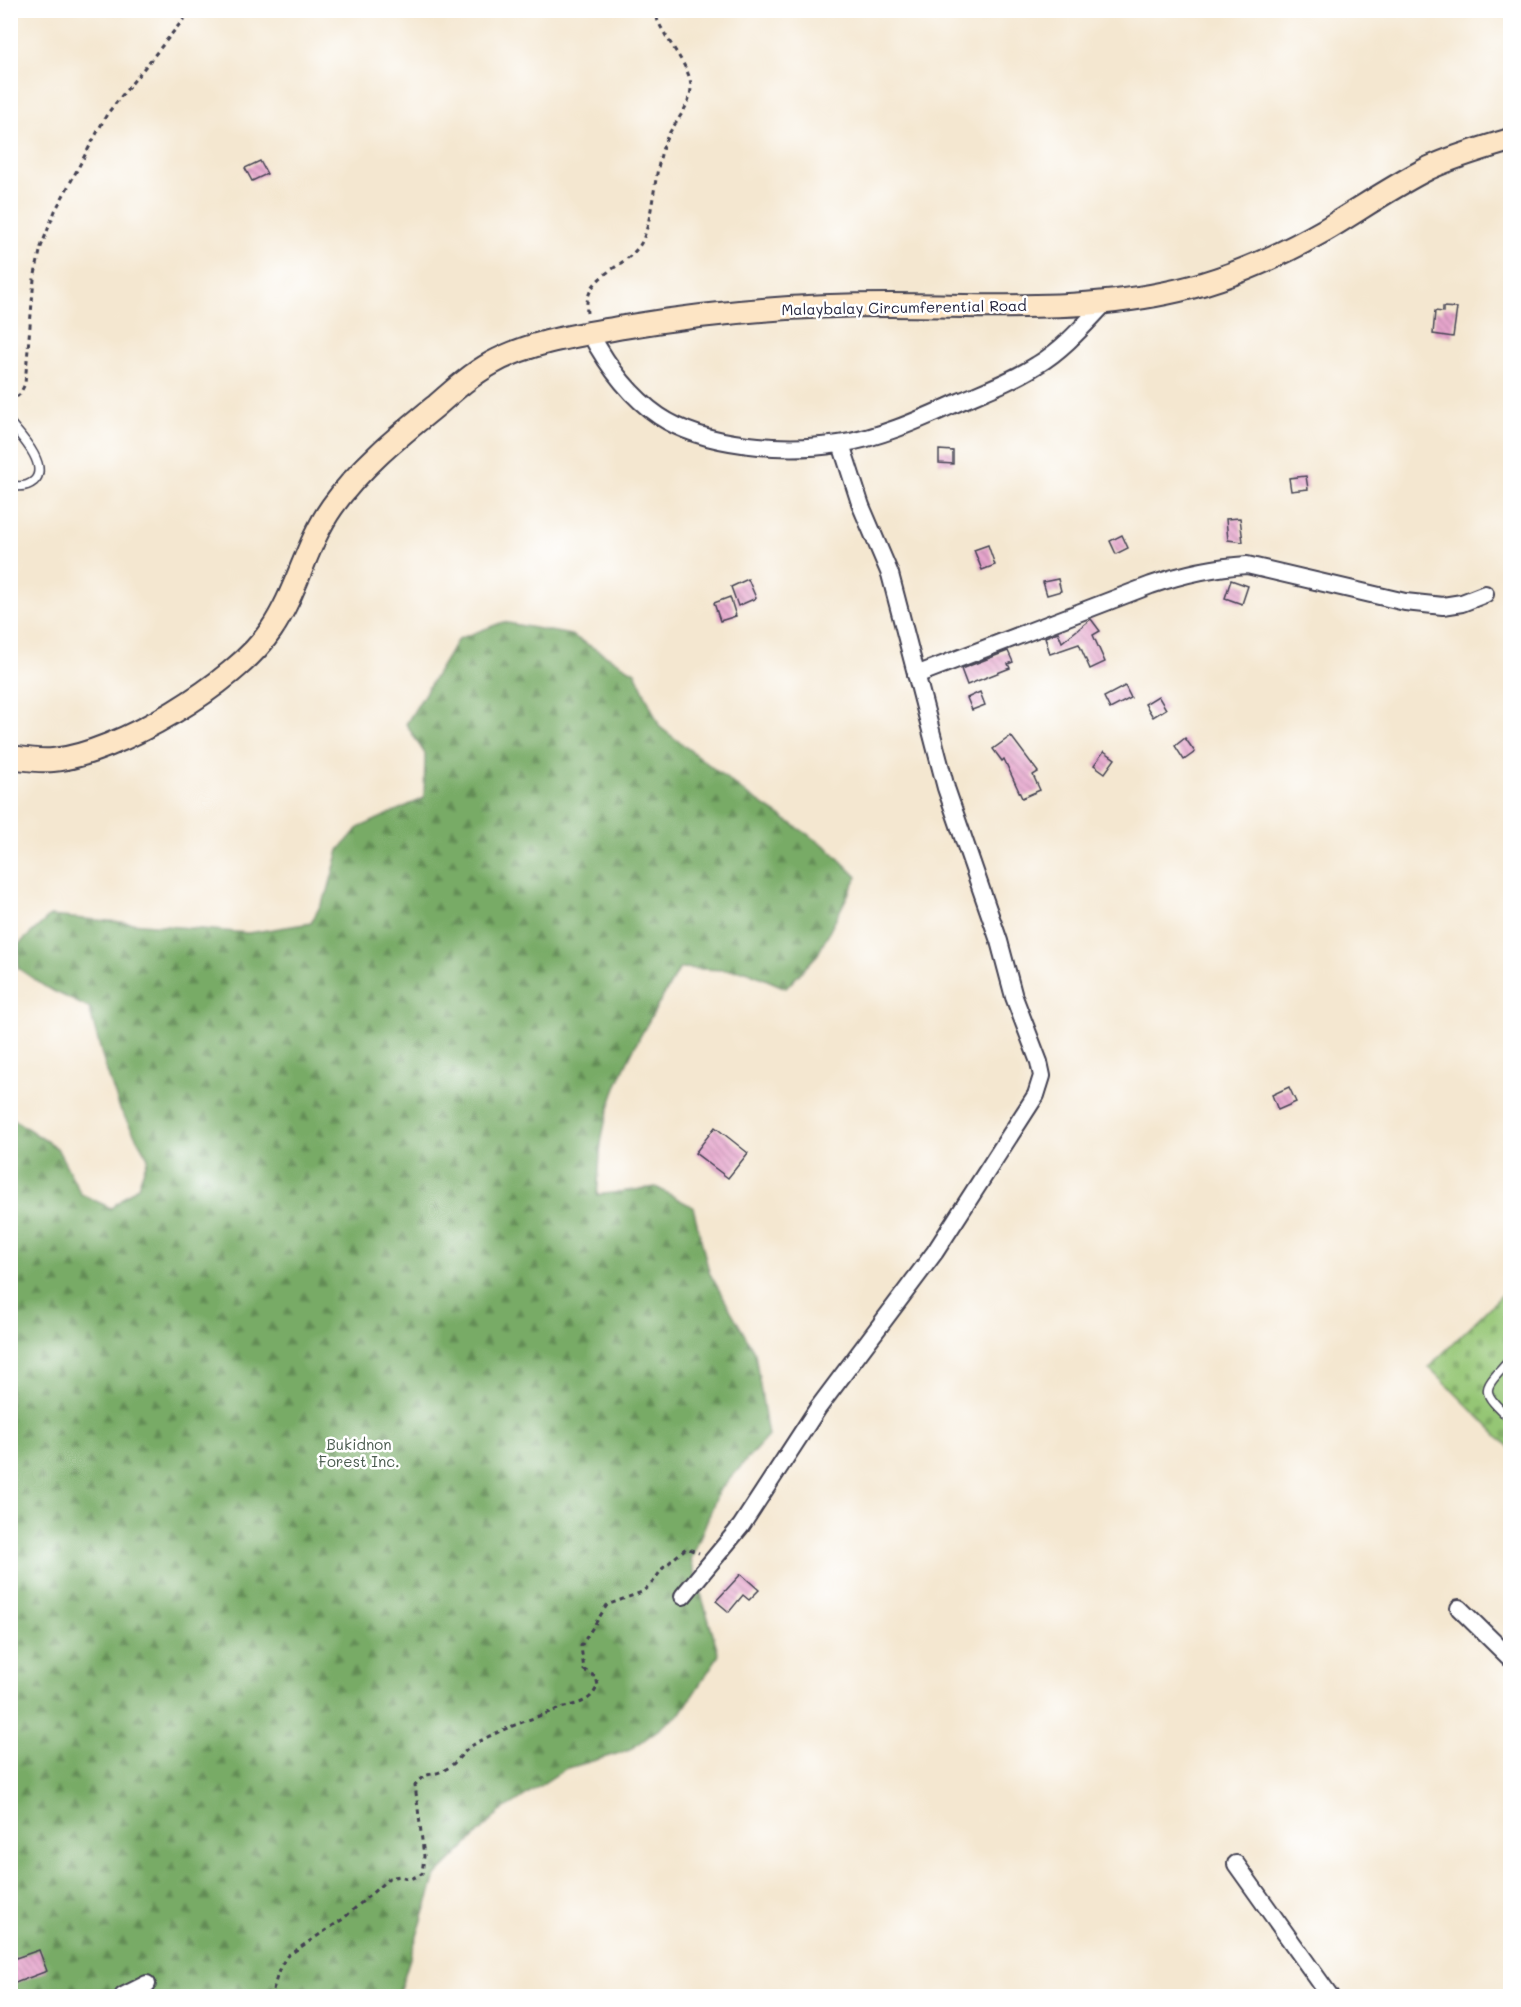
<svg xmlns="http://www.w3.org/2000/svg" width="1521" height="2007" font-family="Mali,sans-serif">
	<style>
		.forest { fill: url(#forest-firs); stroke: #4d6650; stroke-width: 1.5 }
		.cemetery { fill: url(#cemetery-stones); stroke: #5c7458; stroke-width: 1.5 }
		.building { fill: url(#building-back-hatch) }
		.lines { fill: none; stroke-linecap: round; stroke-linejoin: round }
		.lane-casing { stroke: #424051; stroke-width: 11 }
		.street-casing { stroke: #424051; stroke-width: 20 }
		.secondary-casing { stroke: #424051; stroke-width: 26 }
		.path { stroke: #424051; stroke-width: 3; stroke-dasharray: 4.5 4.5; stroke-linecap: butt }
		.lane { stroke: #fff; stroke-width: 8 }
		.street { stroke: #fff; stroke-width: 16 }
		.secondary { stroke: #fde5c5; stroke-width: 22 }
		.labels { text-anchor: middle; stroke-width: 5; stroke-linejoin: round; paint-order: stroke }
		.street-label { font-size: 15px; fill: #22223b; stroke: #fff }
		.park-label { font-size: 15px; fill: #4a5b4f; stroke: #fff }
	</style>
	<defs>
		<pattern id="forest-firs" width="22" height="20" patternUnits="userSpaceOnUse" patternTransform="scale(1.5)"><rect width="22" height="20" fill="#78ab66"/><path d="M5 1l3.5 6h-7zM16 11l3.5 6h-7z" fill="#628b55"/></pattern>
		<pattern id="cemetery-stones" width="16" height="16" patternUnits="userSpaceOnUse" patternTransform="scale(1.5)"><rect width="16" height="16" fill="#95c675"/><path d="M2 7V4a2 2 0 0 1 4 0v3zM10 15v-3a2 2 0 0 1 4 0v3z" fill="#80aa66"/></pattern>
		<pattern id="building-back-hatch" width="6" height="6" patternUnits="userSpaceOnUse" patternTransform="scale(1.5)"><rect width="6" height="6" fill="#e6a5cc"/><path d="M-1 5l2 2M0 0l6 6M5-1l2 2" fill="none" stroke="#ba86a7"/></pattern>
	</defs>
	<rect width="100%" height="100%" fill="#fff"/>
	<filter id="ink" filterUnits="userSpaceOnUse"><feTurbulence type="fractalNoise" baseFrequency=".0167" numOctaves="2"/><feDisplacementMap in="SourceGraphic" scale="12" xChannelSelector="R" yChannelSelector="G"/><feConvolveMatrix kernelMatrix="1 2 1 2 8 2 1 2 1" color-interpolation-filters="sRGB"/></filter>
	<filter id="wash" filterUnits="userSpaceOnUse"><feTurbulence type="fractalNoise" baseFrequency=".008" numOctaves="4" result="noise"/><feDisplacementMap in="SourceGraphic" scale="24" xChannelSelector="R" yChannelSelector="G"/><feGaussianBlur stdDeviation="1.35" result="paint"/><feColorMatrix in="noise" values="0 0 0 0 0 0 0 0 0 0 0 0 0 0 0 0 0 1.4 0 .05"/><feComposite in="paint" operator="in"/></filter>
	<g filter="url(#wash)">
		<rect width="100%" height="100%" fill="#f4e7d0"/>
		<path class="forest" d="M503 622 571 635 635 672 660 727 748 795 827 847 857 877 818 954 786 988 746 971 680 968C648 1022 610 1080 601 1144 599 1161 599 1178 597 1195L656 1187 693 1207 709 1272 755 1353 768 1436 719 1491 691 1560 719 1655 681 1713 630 1750 565 1769 499 1813 436 1876 398 1996H11L10 1117 57 1148 81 1194 111 1208 138 1186 148 1158 120 1109 105 1066 89 1008 47 988 18 968 19 944 50 916 248 933 311 923 328 891 339 850 358 828 424 798 425 754 406 724 458 639Z"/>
		<path class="cemetery" d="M1510 1287V1448L1429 1367Z"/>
		<g id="blocks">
			<g class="building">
				<path d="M260 161 267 174 252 181 245 168Z"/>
				<path d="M1443 307 1457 308 1453 337 1433 334 1435 311 1443 312Z"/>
				<path d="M939 450 953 451V464L939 463Z"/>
				<path d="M1306 476 1308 489 1291 491 1289 478Z"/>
				<path d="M1240 518 1243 542 1228 540 1226 519Z"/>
				<path d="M1122 535 1128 548 1116 554 1110 541Z"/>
				<path d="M988 545 995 565 982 570 974 550Z"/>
				<path d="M748 579 756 598 738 606 731 587Z"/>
				<path d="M1058 579 1061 591 1047 595 1043 582Z"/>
				<path d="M1231 580 1248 586 1242 604 1225 598Z"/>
				<path d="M730 597 736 616 720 621 714 603Z"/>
				<path d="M1091 619 1100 631 1093 635 1105 662 1090 669 1079 644 1050 654 1045 637 1058 632 1062 642Z"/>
				<path d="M1008 651 1013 662 1008 664 1010 668 967 685 961 669Z"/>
				<path d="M1125 686 1131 698 1110 709 1104 697Z"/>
				<path d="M980 692 985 705 972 710 967 698Z"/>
				<path d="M1158 696 1166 709 1153 717 1145 704Z"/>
				<path d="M1011 736 1038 772 1033 775 1040 790 1022 798 1004 759 1002 761 993 749Z"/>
				<path d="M1185 738 1195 752 1184 760 1175 746Z"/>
				<path d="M1104 751 1115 759 1105 773 1094 765Z"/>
				<path d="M1289 1087 1296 1102 1278 1110 1272 1095Z"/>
				<path d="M715 1127 748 1153 728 1178 695 1153Z"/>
				<path d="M741 1574 759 1590 749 1600 743 1595 729 1612 716 1601Z"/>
				<path d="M39 1950 47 1971 10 1985V1960Z"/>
			</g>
		</g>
	</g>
	<g filter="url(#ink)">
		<use href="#blocks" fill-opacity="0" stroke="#424051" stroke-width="1.5"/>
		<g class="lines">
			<g class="lane-casing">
				<g id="lane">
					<path d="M10 423C20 435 50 466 34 481 27 487 18 487 10 485"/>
					<path d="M1510 1360C1482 1391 1479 1389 1510 1419"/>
				</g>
			</g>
			<g class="street-casing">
				<g id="street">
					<path d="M590 333C607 365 628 395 659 416 705 447 785 452 839 444 880 438 921 419 959 402 985 391 1012 381 1037 365 1064 349 1085 324 1107 301"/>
					<path d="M916 675 1151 585C1183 574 1213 567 1247 565L1405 602 1443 606 1462 603 1485 594"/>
					<path d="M683 1596 741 1526 818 1408 935 1252 1036 1095 1042 1076 1039 1062 1014 997 999 941 946 788 890 574 861 506 841 444"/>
					<path d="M1459 1608 1510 1658"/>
					<path d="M1236 1864 1330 1996"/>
					<path d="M123 1996 147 1984"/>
				</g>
			</g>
			<g class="secondary-casing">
				<path id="secondary" d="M10 757C24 759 40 761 53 760 117 754 236 683 271 630 297 592 306 544 332 507 360 467 400 435 437 405 454 390 472 374 492 363 532 341 580 335 624 327 712 312 801 305 890 305 982 305 1075 312 1166 293 1221 282 1276 258 1325 230 1360 209 1393 186 1429 168 1455 156 1483 148 1510 140"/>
			</g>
			<g class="path">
				<path d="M587 313C583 274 622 271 640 245 653 225 654 169 665 142 672 124 690 109 691 88 692 66 661 37 654 10"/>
				<path d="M10 403 20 394 25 384 34 279 41 247 55 211 107 114 191 10"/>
				<path d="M267 1996 272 1993 280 1967 287 1956 343 1919 389 1878 400 1876 410 1879 422 1874 424 1856 415 1785C426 1770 434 1777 446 1769 457 1763 462 1752 473 1745 498 1730 531 1719 558 1709 577 1703 590 1704 598 1685L596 1677 584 1670 581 1646 607 1605 642 1592 653 1582 662 1569 686 1548 699 1553"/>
			</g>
			<use href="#lane" class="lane"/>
			<use href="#street" class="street"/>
			<use href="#secondary" class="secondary"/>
		</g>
	</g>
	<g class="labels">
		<g class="street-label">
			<text transform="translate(904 308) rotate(-1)" y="5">Malaybalay Circumferential Road</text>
		</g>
		<g class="park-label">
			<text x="359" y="1450">Bukidnon<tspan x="359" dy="17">Forest Inc.</tspan></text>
		</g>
	</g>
	<rect width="1521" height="2007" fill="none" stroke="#fff" stroke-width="36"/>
</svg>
